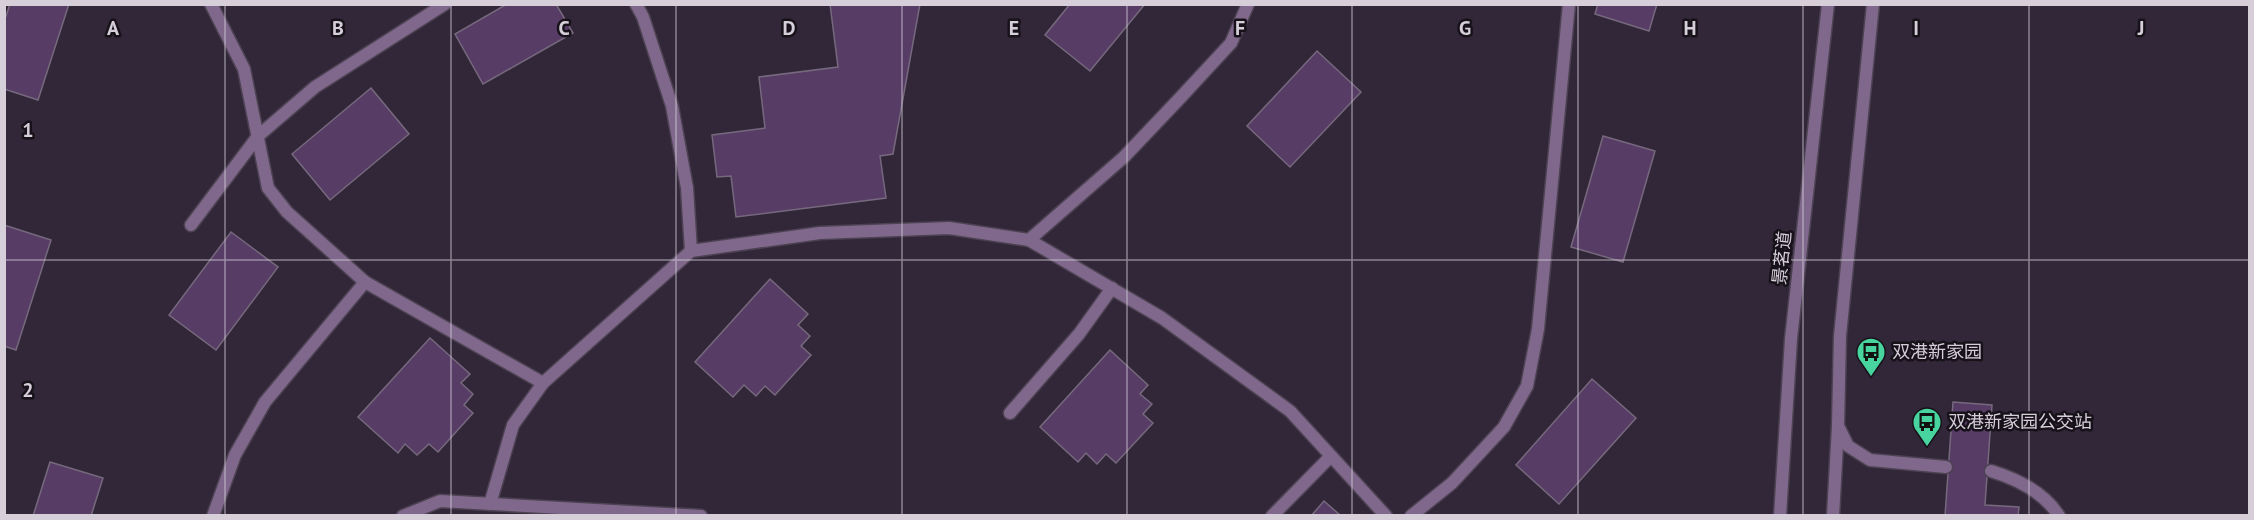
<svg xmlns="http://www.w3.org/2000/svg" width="2254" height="520" font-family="'PT Sans','Noto Sans SC',sans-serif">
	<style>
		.building { fill: #573c66; stroke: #76697d; stroke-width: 1.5 }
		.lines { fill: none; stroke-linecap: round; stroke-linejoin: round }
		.service-casing { stroke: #4c4252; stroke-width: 15 }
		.tertiary-casing { stroke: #4c4252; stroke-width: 15 }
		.service { stroke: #80688c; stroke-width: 12 }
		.tertiary { stroke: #80688c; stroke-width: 12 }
		.grid { fill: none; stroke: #d6cfda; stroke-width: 1.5; stroke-opacity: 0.55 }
		.labels { text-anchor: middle; stroke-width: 5; stroke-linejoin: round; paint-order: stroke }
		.street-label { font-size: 18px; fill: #d6cfda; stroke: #17121a }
		.poi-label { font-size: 18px; fill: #d6cfda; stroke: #17121a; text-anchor: start }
		.grid-label { font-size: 20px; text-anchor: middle; font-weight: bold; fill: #d6cfda; stroke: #17121a; stroke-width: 5; stroke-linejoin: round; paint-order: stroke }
	</style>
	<rect width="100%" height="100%" fill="#322738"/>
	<g class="building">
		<path d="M10 4H69L38 100 4 89V22Z"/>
		<path d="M507 4H556L573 33 483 84 455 34Z"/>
		<path d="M830 4H920L893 154 880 156 886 198 736 217 731 176 717 177 712 135 765 128 759 77 838 67Z"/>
		<path d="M1070 4H1145L1090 71 1045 35Z"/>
		<path d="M1598 4H1657L1649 31 1595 14Z"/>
		<path d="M1317 51 1361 92 1290 167 1247 126Z"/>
		<path d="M371 88 409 134 330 200 292 154Z"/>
		<path d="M1603 136 1655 151 1623 262 1571 247Z"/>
		<path d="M4 225 51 240 16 350 4 346Z"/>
		<path d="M231 232 278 267 216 350 169 315Z"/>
		<path d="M770 279 808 314 798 325 810 336 801 346 811 355 775 395 765 386 756 396 744 385 733 397 695 362Z"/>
		<path d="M430 338 470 374 461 383 473 394 464 405 473 413 438 452 429 444 417 455 405 444 398 453 358 417Z"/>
		<path d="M1110 350 1148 385 1140 394 1152 404 1143 414 1153 423 1116 463 1106 454 1097 464 1086 453 1078 462 1040 427Z"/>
		<path d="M1592 379 1636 418 1559 504 1516 465Z"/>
		<path d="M1953 402 1992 405 1985 505 2019 507 2018 516H1945Z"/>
		<path d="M50 462 103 478 91 516H33Z"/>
		<path d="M1324 501 1341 516H1311Z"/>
	</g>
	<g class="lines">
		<g class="service-casing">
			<g id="service">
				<path d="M211 4 244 69 268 188 287 212 365 282 543 383"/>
				<path d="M636 4 643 17 672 106 687 188 691 251"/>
				<path d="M191 225 258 136 315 87 445 4"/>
				<path d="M1029 240 1124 157 1181 97 1231 43 1248 4"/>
				<path d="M1010 413 1079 334 1112 288"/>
				<path d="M1838 426 1848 446 1870 460 1946 467"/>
				<path d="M1991 471C2017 479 2044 492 2059 516"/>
				<path d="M490 504 513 425 543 383 691 251 820 233 949 228 1029 240 1162 318 1290 411 1386 516"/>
				<path d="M213 516 235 455 265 402 365 282"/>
				<path d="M403 516 440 501 701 516"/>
				<path d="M1272 516 1331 456"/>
				<path d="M1411 516 1452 483 1504 427 1527 386 1538 329 1569 4"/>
			</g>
		</g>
		<g class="tertiary-casing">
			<g id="tertiary">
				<path d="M1780 516 1791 339 1828 4"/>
				<path d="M1833 516 1838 426 1840 336 1873 4"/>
			</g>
		</g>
		<use href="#service" class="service"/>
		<use href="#tertiary" class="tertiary"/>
	</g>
	<path class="grid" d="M225 4V516M451 4V516M676 4V516M902 4V516M1127 4V516M1352 4V516M1578 4V516M1803 4V516M2029 4V516M4 260H2250"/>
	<defs>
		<g id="bus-pin" transform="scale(1.5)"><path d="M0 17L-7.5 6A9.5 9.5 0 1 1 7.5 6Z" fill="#47d49e" stroke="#17121a"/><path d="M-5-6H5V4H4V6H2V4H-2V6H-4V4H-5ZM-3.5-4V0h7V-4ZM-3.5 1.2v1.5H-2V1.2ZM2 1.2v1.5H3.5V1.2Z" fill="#111"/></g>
	</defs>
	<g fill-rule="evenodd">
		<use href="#bus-pin" x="1871" y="352"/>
		<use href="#bus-pin" x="1927" y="422"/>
	</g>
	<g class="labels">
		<g class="street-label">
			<text transform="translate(1782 258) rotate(-84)" y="6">景茗道</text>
		</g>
		<g class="poi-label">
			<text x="1892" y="358">双港新家园</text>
			<text x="1948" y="428">双港新家园公交站</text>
		</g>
	</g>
	<g class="grid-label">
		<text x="113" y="35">A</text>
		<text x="338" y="35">B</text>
		<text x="564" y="35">C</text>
		<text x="789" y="35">D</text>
		<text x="1014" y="35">E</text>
		<text x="1240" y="35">F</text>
		<text x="1465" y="35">G</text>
		<text x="1690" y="35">H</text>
		<text x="1916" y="35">I</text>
		<text x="2141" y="35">J</text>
		<text x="28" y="137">1</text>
		<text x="28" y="397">2</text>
	</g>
	<rect width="2254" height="520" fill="none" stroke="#d6cfda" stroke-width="12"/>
</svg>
